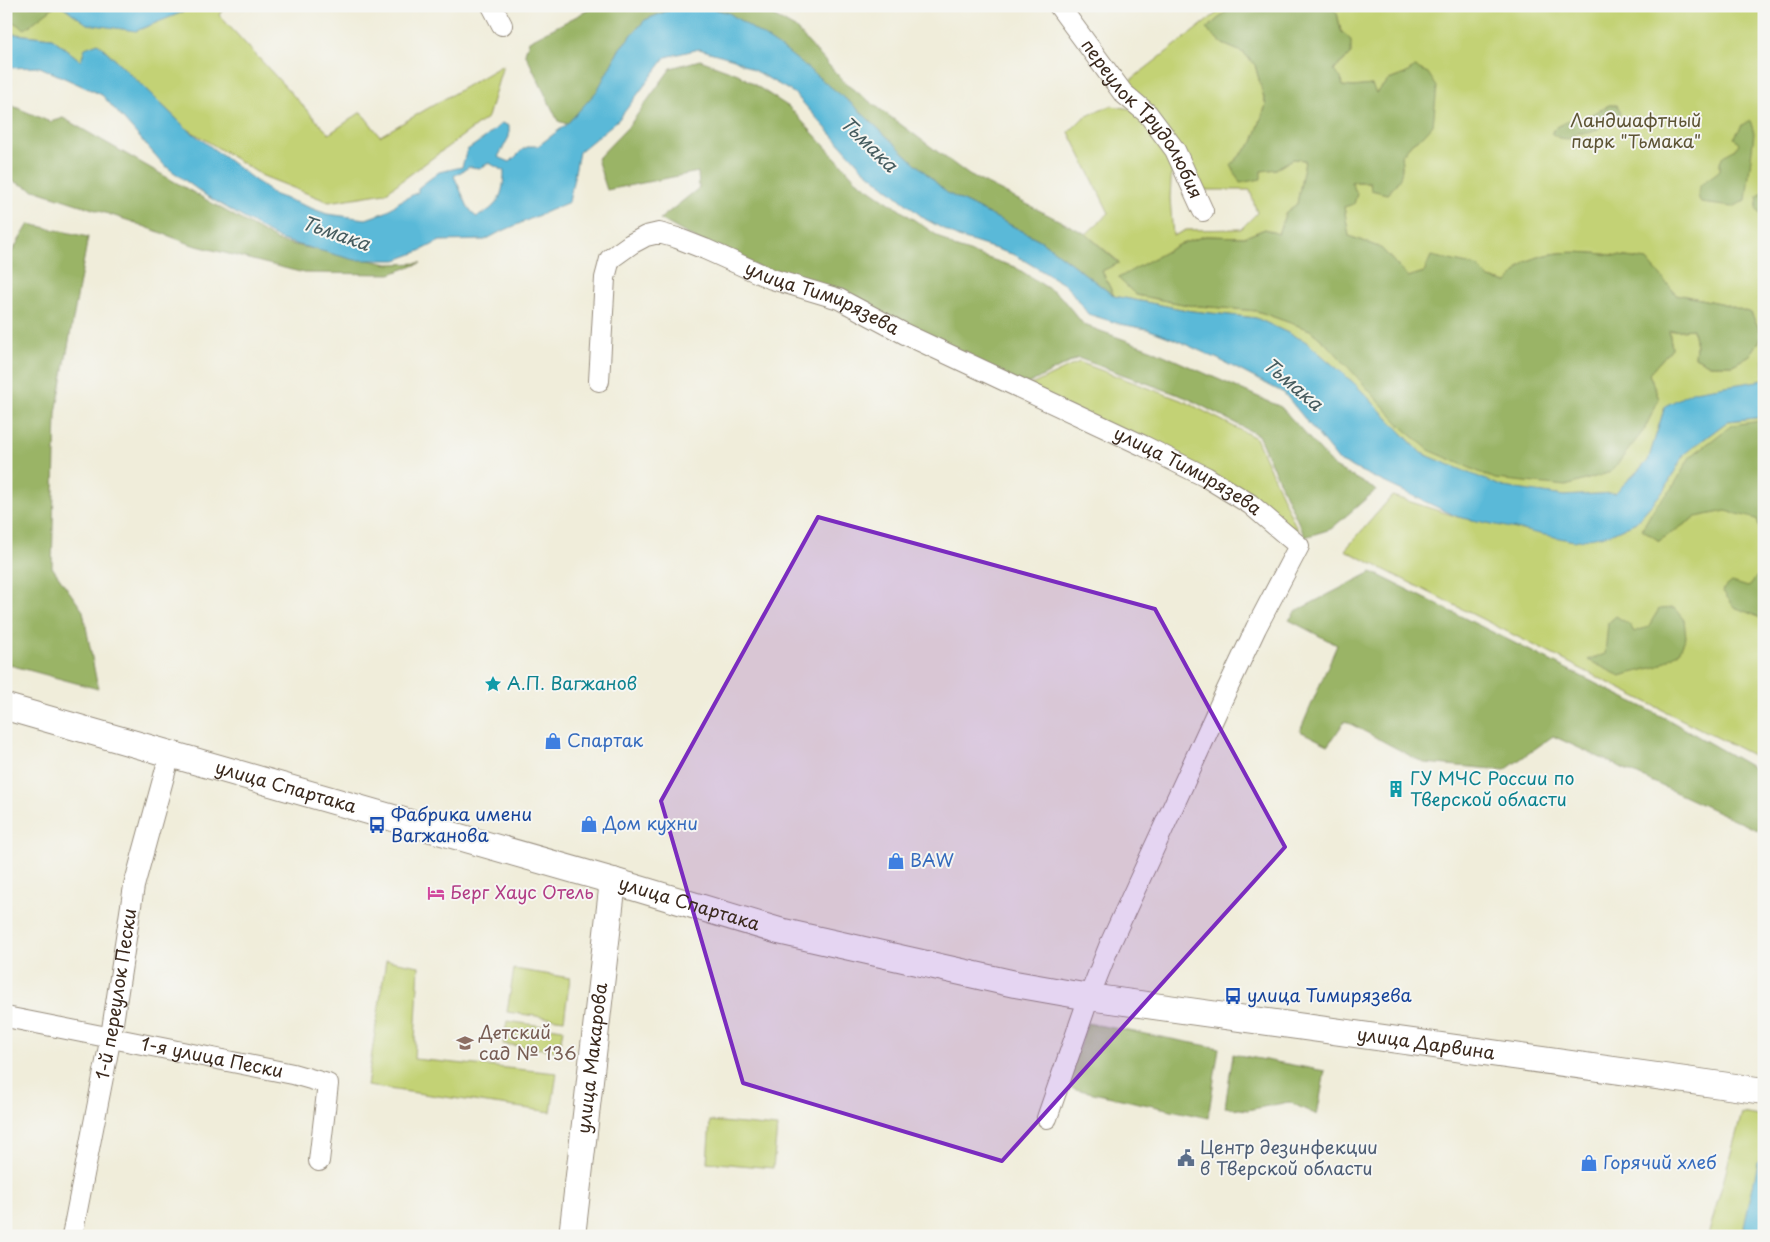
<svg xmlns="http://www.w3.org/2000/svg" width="1770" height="1242" font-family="'Playpen Sans',sans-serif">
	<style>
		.green { fill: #c3d274; stroke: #7f7e49 }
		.forest { fill: #9ab466; stroke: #6a6f42 }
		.water { fill: #5ab9d8; stroke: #4a727b; fill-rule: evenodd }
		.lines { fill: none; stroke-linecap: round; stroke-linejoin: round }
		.minor-casing { stroke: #968c7c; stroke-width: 22 }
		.major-casing { stroke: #968c7c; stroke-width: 28 }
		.minor { stroke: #fff; stroke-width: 20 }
		.major { stroke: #fff; stroke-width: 26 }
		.marked { fill: #7b2cbf; fill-opacity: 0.2; stroke: #7b2cbf; stroke-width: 4; stroke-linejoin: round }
		.labels { text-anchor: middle; stroke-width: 4; stroke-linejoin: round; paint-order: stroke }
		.street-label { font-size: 18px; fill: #3b2a1e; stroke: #f6f6f2 }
		.park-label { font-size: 18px; fill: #5d5434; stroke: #f6f6f2 }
		.culture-label { font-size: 18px; fill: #0d838f; stroke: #f6f6f2; text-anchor: start }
		.shop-label { font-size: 18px; fill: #366cbe; stroke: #f6f6f2; text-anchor: start }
		.transit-label { font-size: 18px; fill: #164399; stroke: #f6f6f2; text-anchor: start }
		.hotel-label { font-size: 18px; fill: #b23c85; stroke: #f6f6f2; text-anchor: start }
		.education-label { font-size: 18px; fill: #785e54; stroke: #f6f6f2; text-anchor: start }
		.service-label { font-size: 18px; fill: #4e5e75; stroke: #f6f6f2; text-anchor: start }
		.water-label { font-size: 19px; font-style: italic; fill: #465c5f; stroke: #f6f6f2 }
	</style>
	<rect width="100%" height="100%" fill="#f6f6f2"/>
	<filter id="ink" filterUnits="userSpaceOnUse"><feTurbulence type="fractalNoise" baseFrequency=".02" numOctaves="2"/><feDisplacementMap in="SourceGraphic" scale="10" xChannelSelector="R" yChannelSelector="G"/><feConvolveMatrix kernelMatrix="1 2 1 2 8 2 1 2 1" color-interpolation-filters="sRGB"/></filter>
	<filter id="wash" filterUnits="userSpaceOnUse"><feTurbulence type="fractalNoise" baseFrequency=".0096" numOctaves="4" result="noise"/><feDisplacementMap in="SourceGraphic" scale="20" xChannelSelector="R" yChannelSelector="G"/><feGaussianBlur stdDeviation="1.12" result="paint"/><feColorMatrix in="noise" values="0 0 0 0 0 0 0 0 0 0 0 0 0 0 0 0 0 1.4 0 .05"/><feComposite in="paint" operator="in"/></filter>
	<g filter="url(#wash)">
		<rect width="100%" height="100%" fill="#f0edda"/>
		<g class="green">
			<path d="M6 6H226L219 15 329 134 361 112 380 136 503 65 488 117 385 193 329 202 263 176 186 128 98 43 81 61 52 38 6 33Z"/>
			<path d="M1226 6H1233L1206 29 1223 44 1244 53 1255 65 1266 105 1253 142 1231 165 1261 171 1276 169 1293 159 1306 160 1297 204 1286 212 1278 234 1265 229 1245 237 1205 236 1178 245 1119 278 1136 295 1188 305 1257 311 1310 330 1330 347 1659 399 1649 374 1672 348 1669 331 1693 329 1696 346 1695 357 1710 365H1733L1750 355 1763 336 1751 313 1724 304 1676 294 1646 260C1610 255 1563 245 1528 261 1520 265 1513 277 1507 283L1489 278 1477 266 1424 272 1408 277 1381 248 1349 236 1344 207 1350 182H1370L1372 190 1388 194C1400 180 1404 175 1401 156L1412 143 1424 135 1415 67 1405 74 1389 80 1375 93 1372 85 1353 87 1341 86 1333 71 1351 54 1341 31 1337 13 1330 6H1764V380L1732 386 1665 406 1648 461 1615 493 1564 496 1503 488 1421 453 1355 384 1305 341 1256 318 1192 311 1114 296 1102 271 1119 262 1086 234 1109 213 1069 132 1083 118 1101 109 1112 106 1131 109 1145 121 1172 164 1170 198 1173 236 1186 230 1241 229 1257 213 1250 190H1204L1146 104 1128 82Z"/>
			<path d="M1079 362 1186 402 1256 438 1298 531 1216 477 1027 387Z"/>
			<path d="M1764 417V761L1345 550 1392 496 1458 517 1610 534 1636 522 1665 489 1684 454 1728 421Z"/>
			<path d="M386 960 419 966 414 1059 557 1073 551 1112 367 1086Z"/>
			<path d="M514 969 570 978 564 1020 507 1012Z"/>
			<path d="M507 1021 563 1029 559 1051 503 1044Z"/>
			<path d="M1742 1113 1764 1117V1236H1708Z"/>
			<path d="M710 1121 777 1127 773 1168 707 1162Z"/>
		</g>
		<g class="forest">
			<path d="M6 6H55L25 29 6 18Z"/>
			<path d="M596 6H679L645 20 620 48 598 91 567 124 558 121 525 53 529 41Z"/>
			<path d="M704 6H755L795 28 846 84 969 175 1086 234 1119 263 1102 271 1114 296 1040 240 947 193 852 104 729 13Z"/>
			<path d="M1233 6H1330L1337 13 1341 31 1351 40V54L1333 70 1341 78 1342 86 1353 87 1372 85 1376 93 1389 80 1405 74 1415 67 1428 73 1437 87 1433 125 1424 135 1412 143 1401 156C1404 175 1400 180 1387 194L1371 190 1370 182H1351L1357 194 1354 204 1344 207 1349 236 1381 248 1408 277 1424 272 1431 256 1477 266 1489 278 1507 283C1513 277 1520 265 1528 261 1562 245 1610 255 1647 260L1676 294 1724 304 1751 313 1763 336 1750 355 1733 365H1710L1695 357 1696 346 1693 329 1669 331 1672 348 1649 374 1659 399 1644 430 1611 472 1566 486 1495 479 1429 450 1402 427 1330 347 1310 330 1257 311 1188 305 1136 295 1118 278 1178 245 1205 236 1245 237 1265 229 1278 234 1286 212 1297 204 1305 160 1293 159 1276 169 1261 171V179L1240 183 1231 165 1253 142 1266 105 1255 65 1244 53 1223 44 1206 29Z"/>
			<path d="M700 60 738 74 789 107 856 180 954 247 1015 267 1060 296 1084 325 1150 349 1281 407 1335 467 1376 490 1331 529 1305 537 1258 435 1187 398 1078 358 1024 386 705 244 660 219 699 188 698 172 607 190 597 159 629 126 671 68Z"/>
			<path d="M6 103 50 122 63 118 280 242 388 264 421 263 390 274 304 273 193 245 130 221 34 190 6 178Z"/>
			<path d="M1609 105H1617L1620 111 1619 119 1601 125 1597 130 1589 133H1578L1568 139 1559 138 1551 133 1557 127 1570 120H1582Z"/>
			<path d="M1750 120 1754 133 1746 200 1733 207 1701 203C1691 184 1710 180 1720 170V163L1723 156 1736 149 1739 143 1734 138 1742 125Z"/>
			<path d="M1764 191V219L1756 209 1758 196Z"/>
			<path d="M29 224 88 237 56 413 52 567 83 611 98 689 6 664V261Z"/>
			<path d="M1760 421 1764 422V537L1761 535 1757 519 1726 511 1696 517 1659 541 1642 529 1656 505 1672 489 1690 457 1732 425Z"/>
			<path d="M1764 568V622L1759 617 1734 607 1722 590 1732 582 1748 587Z"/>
			<path d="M1372 572 1669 720 1764 774V833L1553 736 1505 770 1424 763 1345 721 1328 745 1300 731 1337 645 1289 620 1296 611Z"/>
			<path d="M1674 608 1684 620 1686 637 1679 652 1659 666 1620 676 1588 660 1605 654 1608 623 1616 616 1630 625 1634 632 1648 627 1659 609Z"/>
			<path d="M1087 1023 1219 1048 1208 1118 1066 1087Z"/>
			<path d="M1233 1054 1325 1071 1317 1115 1289 1102 1247 1110 1225 1107Z"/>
		</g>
		<g class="water">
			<path d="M62 6H185L183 12 136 31 87 24Z"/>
			<path d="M679 6H704L729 13 786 51 852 104 947 193 1040 240 1114 296 1192 311 1256 318 1305 341 1355 384 1421 453 1503 487 1564 496 1615 493 1648 461 1665 406 1694 391 1764 380V417L1728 421 1684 454 1665 489 1636 522 1610 534 1574 541 1458 517 1339 461 1284 393 1218 359 1174 339 1147 329 1120 324 1088 314 1067 286 1015 255 958 237 925 219 862 168 794 93 734 59 699 49 666 57 619 119 579 152 569 202 498 233 485 240 440 241 420 251 396 260H355L281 240 205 195 164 165 102 95 40 67 6 68V33L52 38 81 61 85 48 98 43 186 128 273 194 327 214 366 219 386 212 399 202 418 192V188L439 172 462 167 467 150 486 137 502 123 509 126V137L498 157 510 162 523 149 530 146H538L567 124 597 91 620 48 645 20ZM489 163 504 171C504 195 498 208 476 217L468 207 454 176 469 167 480 168Z"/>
			<path d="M1764 1158V1236H1742L1758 1163Z"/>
		</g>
	</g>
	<g filter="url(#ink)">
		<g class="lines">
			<g class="minor-casing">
				<g id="minor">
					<path d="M492 6 502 25"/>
					<path id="s1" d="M1059 6 1123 93 1148 114 1175 150 1203 211"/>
					<path id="s2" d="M599 381 605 278 610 259 631 244 646 236 659 233 677 238 705 249 772 279 839 299 905 334 1144 446 1206 477 1250 504 1299 546 1256 628 1223 698 1110 944 1089 997 1047 1118"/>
					<path id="s3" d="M6 1017 293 1074 328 1084 319 1161"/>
					<path id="s4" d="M72 1236 111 1036 134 886 170 754"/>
				</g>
			</g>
			<g class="major-casing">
				<g id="major">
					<path id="s5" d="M6 707 613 881 779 931 1015 984 1089 997 1764 1091"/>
					<path id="s6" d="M572 1236 613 881"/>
				</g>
			</g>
			<use href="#minor" class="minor"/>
			<use href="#major" class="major"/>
		</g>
	</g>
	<path class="marked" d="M818 517 1155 609 1285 847 1002 1161 743 1083 661 801Z"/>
	<defs>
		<g id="sight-bare" transform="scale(1.35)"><path d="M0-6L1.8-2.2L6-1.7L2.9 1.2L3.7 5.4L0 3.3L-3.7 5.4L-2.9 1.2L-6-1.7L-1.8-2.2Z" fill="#0f9aa8" stroke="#f6f6f2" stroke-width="2.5" paint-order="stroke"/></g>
		<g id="shop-bare" transform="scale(1.35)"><path d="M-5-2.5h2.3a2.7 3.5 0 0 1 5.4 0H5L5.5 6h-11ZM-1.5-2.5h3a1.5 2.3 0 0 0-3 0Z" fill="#3f7fe0" stroke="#f6f6f2" stroke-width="2.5" paint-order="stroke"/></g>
		<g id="building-bare" transform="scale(1.35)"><path d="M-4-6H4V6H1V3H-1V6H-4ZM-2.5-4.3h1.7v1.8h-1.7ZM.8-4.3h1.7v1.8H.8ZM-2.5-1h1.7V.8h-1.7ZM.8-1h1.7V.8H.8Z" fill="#0f9aa8" stroke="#f6f6f2" stroke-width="2.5" paint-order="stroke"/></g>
		<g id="bus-bare" transform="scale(1.35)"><path d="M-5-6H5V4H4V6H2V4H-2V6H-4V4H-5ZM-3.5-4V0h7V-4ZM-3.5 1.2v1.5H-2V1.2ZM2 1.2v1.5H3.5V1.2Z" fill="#1a4fb4" stroke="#f6f6f2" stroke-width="2.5" paint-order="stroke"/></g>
		<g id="hotel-bare" transform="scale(1.35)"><path d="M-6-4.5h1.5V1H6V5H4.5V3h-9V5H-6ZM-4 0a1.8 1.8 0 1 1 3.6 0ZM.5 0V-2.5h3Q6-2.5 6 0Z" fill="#d1479c" stroke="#f6f6f2" stroke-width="2.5" paint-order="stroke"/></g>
		<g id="school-bare" transform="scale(1.35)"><path d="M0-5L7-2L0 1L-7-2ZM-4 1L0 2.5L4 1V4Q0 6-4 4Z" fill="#8d6e63" stroke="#f6f6f2" stroke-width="2.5" paint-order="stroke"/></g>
		<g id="civic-bare" transform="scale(1.35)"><path d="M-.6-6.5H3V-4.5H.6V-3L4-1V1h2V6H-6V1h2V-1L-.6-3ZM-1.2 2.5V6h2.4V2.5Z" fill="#5c6f8a" stroke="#f6f6f2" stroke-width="2.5" paint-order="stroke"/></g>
	</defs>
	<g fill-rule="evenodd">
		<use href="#sight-bare" x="493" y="684"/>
		<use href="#shop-bare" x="553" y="741"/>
		<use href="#building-bare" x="1396" y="789"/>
		<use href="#shop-bare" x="589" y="824"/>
		<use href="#bus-bare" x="377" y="825"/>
		<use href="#shop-bare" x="896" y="861"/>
		<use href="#hotel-bare" x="436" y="893"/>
		<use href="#bus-bare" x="1233" y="996"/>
		<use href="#school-bare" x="465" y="1043"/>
		<use href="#civic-bare" x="1186" y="1158"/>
		<use href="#shop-bare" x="1589" y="1163"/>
	</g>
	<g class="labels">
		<g class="street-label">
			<text dy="6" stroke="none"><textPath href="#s1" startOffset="141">переулок Трудолюбия</textPath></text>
			<text dy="6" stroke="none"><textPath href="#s2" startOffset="355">улица Тимирязева</textPath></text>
			<text dy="6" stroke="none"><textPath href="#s2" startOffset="760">улица Тимирязева</textPath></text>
			<text dy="6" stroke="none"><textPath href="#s5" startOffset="291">улица Спартака</textPath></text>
			<text dy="6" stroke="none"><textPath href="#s5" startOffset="711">улица Спартака</textPath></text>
			<text dy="6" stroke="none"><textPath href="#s4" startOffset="246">1-й переулок Пески</textPath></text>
			<text dy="6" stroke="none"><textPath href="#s5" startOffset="1462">улица Дарвина</textPath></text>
			<text dy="6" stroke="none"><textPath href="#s3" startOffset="210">1-я улица Пески</textPath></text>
			<text dy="6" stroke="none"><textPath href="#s6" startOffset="179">улица Макарова</textPath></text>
		</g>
		<g class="park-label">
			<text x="1636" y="127">Ландшафтный<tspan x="1636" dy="21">парк "Тьмака"</tspan></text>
		</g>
		<g class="culture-label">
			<text x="507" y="690">А.П. Вагжанов</text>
			<text x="1410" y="785">ГУ МЧС России по<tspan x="1410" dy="21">Тверской области</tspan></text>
		</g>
		<g class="shop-label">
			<text x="567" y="747">Спартак</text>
			<text x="603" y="830">Дом кухни</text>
			<text x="910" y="867">BAW</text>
			<text x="1603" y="1169">Горячий хлеб</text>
		</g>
		<g class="transit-label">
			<text x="391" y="821">Фабрика имени<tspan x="391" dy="21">Вагжанова</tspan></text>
			<text x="1247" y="1002">улица Тимирязева</text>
		</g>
		<g class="hotel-label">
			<text x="450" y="899">Берг Хаус Отель</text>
		</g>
		<g class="education-label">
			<text x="479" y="1039">Детский<tspan x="479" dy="21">сад № 136</tspan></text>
		</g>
		<g class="service-label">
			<text x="1200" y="1154">Центр дезинфекции<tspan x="1200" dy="21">в Тверской области</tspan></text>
		</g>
		<g class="water-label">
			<text transform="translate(869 144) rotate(44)" y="7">Тьмака</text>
			<text transform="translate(336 233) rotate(19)" y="7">Тьмака</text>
			<text transform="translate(1293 384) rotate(40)" y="7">Тьмака</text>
		</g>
	</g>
	<rect width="1770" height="1242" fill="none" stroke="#f6f6f2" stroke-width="25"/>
</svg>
